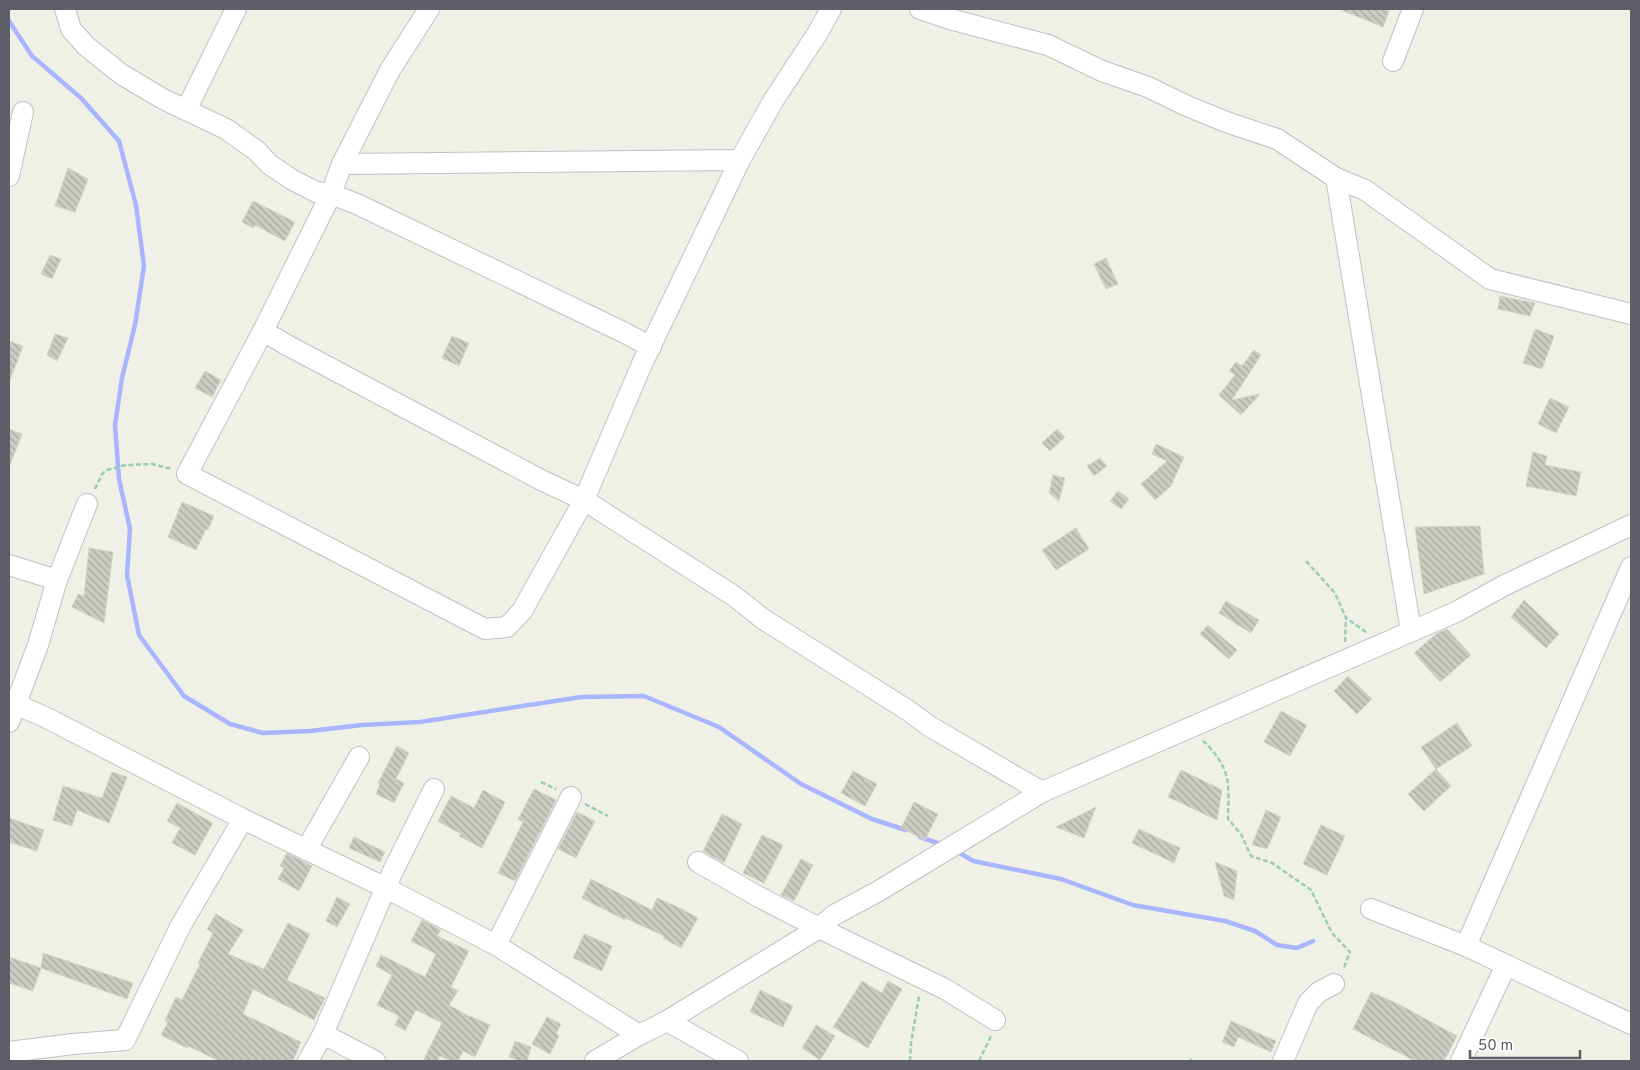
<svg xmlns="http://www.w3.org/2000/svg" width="1640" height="1070" font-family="Overpass,sans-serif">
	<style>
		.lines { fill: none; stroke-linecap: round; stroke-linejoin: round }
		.stream { stroke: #a9b5ff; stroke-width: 4.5 }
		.building { fill: url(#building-back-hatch); stroke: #d4d6c5 }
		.minor-casing { stroke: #c1c0c8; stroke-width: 22 }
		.path { stroke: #9ccabc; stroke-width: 2.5; stroke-dasharray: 5 2.5; stroke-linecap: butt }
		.minor { stroke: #fff; stroke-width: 20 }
	</style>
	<defs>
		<pattern id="building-back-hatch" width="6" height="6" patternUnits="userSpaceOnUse" patternTransform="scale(1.25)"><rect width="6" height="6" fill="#cbccc3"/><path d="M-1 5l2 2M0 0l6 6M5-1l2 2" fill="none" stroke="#a8a9a2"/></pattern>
	</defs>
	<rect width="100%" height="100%" fill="#eff1e7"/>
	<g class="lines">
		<g class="stream">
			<path d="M9 21 32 56 81 98 119 141 136 205 144 266 135 325 122 378 115 425 119 479 130 529 127 575 139 635 184 696 230 724 263 733 310 731 362 725 420 722 581 697 644 696 719 727 801 784 872 819 906 830"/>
			<path d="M920 837 943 845"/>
			<path d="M955 850 973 861 1061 879 1133 905 1225 921 1255 931 1277 945 1297 948 1313 941"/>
		</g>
	</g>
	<g class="building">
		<path d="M1339 9H1390L1383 27Z"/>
		<path d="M68 168 88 179 75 212 55 206Z"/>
		<path d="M253 201 295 222 285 241 255 225 253 228 242 222Z"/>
		<path d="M50 255 61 259 52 279 41 274Z"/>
		<path d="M1106 258 1118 284 1106 289 1094 264Z"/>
		<path d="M1500 296 1535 303 1530 316 1498 309Z"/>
		<path d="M1535 329 1554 336 1542 369 1523 363Z"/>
		<path d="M55 334 68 338 57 361 47 355Z"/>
		<path d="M452 336 469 343 459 366 442 358Z"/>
		<path d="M9 341 23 346 10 380H9Z"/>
		<path d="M1254 350 1261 355 1232 400 1260 394 1241 415 1219 395 1235 375 1229 371 1236 362 1242 366Z"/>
		<path d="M205 371 221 380 212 397 195 388Z"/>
		<path d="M1550 398 1569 407 1556 433 1538 424Z"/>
		<path d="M9 429 22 434 10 465H9Z"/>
		<path d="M1057 429 1065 437 1050 451 1042 443Z"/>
		<path d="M1156 444 1184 457 1171 486 1155 500 1141 484 1167 461 1152 454Z"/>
		<path d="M1533 452 1547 456 1545 465 1581 472 1576 496 1526 486Z"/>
		<path d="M1100 458 1107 466 1094 476 1087 466Z"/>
		<path d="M1053 475 1065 478 1059 501 1049 493Z"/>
		<path d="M1118 491 1129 499 1121 509 1110 501Z"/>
		<path d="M182 502 214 516 208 530 206 529 196 550 168 537Z"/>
		<path d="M1480 526 1484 574 1424 594 1415 527Z"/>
		<path d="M1076 528 1089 549 1056 570 1042 550Z"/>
		<path d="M89 548 113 552 104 623 72 607 78 594 84 596Z"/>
		<path d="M1524 600 1559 634 1546 648 1511 617Z"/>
		<path d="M1226 601 1259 620 1251 633 1219 613Z"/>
		<path d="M1208 625 1237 650 1229 659 1200 634Z"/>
		<path d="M1447 629 1471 655 1440 682 1414 653 1436 634Z"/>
		<path d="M1348 676 1372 699 1357 714 1334 691Z"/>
		<path d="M1281 711 1307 725 1290 756 1264 742Z"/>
		<path d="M1457 723 1472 746 1436 769 1421 747Z"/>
		<path d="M397 746 409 753 396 779 404 783 394 803 376 794 380 784 378 783Z"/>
		<path d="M1436 769 1451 786 1424 811 1408 794Z"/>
		<path d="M1181 770 1222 790 1217 820 1168 797Z"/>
		<path d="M853 771 877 784 865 806 841 793Z"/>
		<path d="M112 772 127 777 109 823 77 810 72 826 53 820 63 786 102 798Z"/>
		<path d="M534 789 556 800 515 881 498 873 523 822 518 819Z"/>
		<path d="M483 790 505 802 482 848 459 836 461 834 438 821 451 796 474 808Z"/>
		<path d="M914 802 938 814 925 840 901 828Z"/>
		<path d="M177 803 213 823 195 855 172 843 180 828 167 821Z"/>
		<path d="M1096 807 1084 838 1056 827Z"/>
		<path d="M1266 810 1281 817 1267 849 1252 845Z"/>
		<path d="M577 812 595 821 576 858 558 849Z"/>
		<path d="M722 814 742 824 724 863 703 851Z"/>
		<path d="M9 818 44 830 37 851 9 842Z"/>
		<path d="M1321 825 1345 836 1327 875 1303 864Z"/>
		<path d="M1139 829 1180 848 1174 863 1132 843Z"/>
		<path d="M762 835 783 845 764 883 743 873Z"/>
		<path d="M354 837 385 852 380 862 349 848Z"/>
		<path d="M287 853 312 866 299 891 278 879 284 868 280 866Z"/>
		<path d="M801 859 813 865 794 901 781 895Z"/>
		<path d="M1215 862 1237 871 1234 900 1224 896Z"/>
		<path d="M591 879 652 910 657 898 680 908 698 918 681 948 663 938 664 936 625 918V920L582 898Z"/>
		<path d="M337 897 350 904 337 927 326 921Z"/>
		<path d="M216 914 243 930 228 954 264 969 288 923 310 934 287 980 325 998 314 1020 253 989 243 1014 301 1042 293 1061H219L188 1046 187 1048 161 1035 168 1022 165 1020 176 997 182 1000 200 964 198 963 213 933 207 929Z"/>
		<path d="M422 920 441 930 437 936 469 951 451 987 458 991 449 1005 470 1017V1016L490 1025 475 1057 463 1051 458 1061H451L440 1056 437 1061H423L442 1023 416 1010 405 1031 395 1025 399 1016 377 1005 392 975 376 966 381 955 425 977 436 954 411 941Z"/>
		<path d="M584 934 612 946 602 971 573 958Z"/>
		<path d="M43 953 133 983 127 999 41 968Z"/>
		<path d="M9 957 41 968 33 991 9 983Z"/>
		<path d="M862 981 882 993 888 981 902 989 868 1048 833 1027Z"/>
		<path d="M760 990 793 1006 783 1027 750 1012Z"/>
		<path d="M1371 992 1398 1004 1457 1036 1444 1061H1415L1353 1029Z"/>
		<path d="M547 1017 561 1024 556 1034 559 1036 550 1054 532 1044Z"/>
		<path d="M1231 1021 1276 1041 1271 1052 1238 1037 1234 1047 1222 1042Z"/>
		<path d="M816 1025 835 1036 820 1060 802 1048Z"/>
		<path d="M515 1041 531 1047 527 1061H519L509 1057Z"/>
	</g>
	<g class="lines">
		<g class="minor-casing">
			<g id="minor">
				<path d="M65 9 71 29 86 46 121 74 163 99 226 129 257 151 269 164 291 179 316 192 331 194 357 204 625 333 651 347"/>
				<path d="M920 9 950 19 1048 45 1102 71 1148 87 1187 106 1229 123 1277 139 1336 178 1365 190 1490 279 1631 314"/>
				<path d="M1393 61 1413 9"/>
				<path d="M186 110 236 9"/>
				<path d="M740 160 342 164 331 194 263 331 187 474 485 629 507 627 522 611 584 500 642 364 740 160 773 101 817 34 831 9"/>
				<path d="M342 164 390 70 429 9"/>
				<path d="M9 176 23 112"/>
				<path d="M1336 178 1411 631"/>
				<path d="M263 331 285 344 543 481 584 500 734 596 763 619 909 711 929 726 1042 792"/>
				<path d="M9 565 57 580"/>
				<path d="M15 704 45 717 243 819 386 888 496 945 639 1035"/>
				<path d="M9 722 38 645 57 580 87 504"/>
				<path d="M306 850 359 757"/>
				<path d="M698 862 759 897 819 928 945 989 995 1020"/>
				<path d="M1371 909 1466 946 1631 1024"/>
				<path d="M496 945 571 797"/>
				<path d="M1466 946 1631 567"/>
				<path d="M667 1021 738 1061"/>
				<path d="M323 1034 375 1061"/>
				<path d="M9 1052 73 1044 125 1040 180 927 243 819"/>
				<path d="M308 1061 323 1034 392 873 434 789"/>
				<path d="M595 1061 639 1035 667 1021 819 928 834 915 877 892 1042 792 1456 612 1505 585 1631 525"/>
				<path d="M1283 1061 1308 1003 1319 992 1334 984"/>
				<path d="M1461 1061 1506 965"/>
			</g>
		</g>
		<g class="path">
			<path d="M95 489 102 474 107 470 126 465 152 464 172 469"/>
			<path d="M1306 561 1335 593 1346 618 1366 632"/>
			<path d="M1345 642 1346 618"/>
			<path d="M1203 741C1215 751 1228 770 1228 786 1229 797 1228 808 1228 819L1241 834 1251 856 1272 863 1311 890 1332 933 1350 952 1343 970"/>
			<path d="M541 782 556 789"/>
			<path d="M585 804 608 816"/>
			<path d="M910 1061 911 1043 919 996"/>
			<path d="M979 1061 991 1036"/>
			<path d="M1190 1061 1192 1059"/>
		</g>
		<use href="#minor" class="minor"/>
	</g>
	<rect width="1640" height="1070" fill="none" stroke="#5e5e68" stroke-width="20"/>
	<path d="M1470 1050v8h110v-8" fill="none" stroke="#5e5e68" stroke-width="2.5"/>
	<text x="1478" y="1050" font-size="15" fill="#5e5e68" stroke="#ffffff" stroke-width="4" paint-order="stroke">50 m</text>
</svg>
